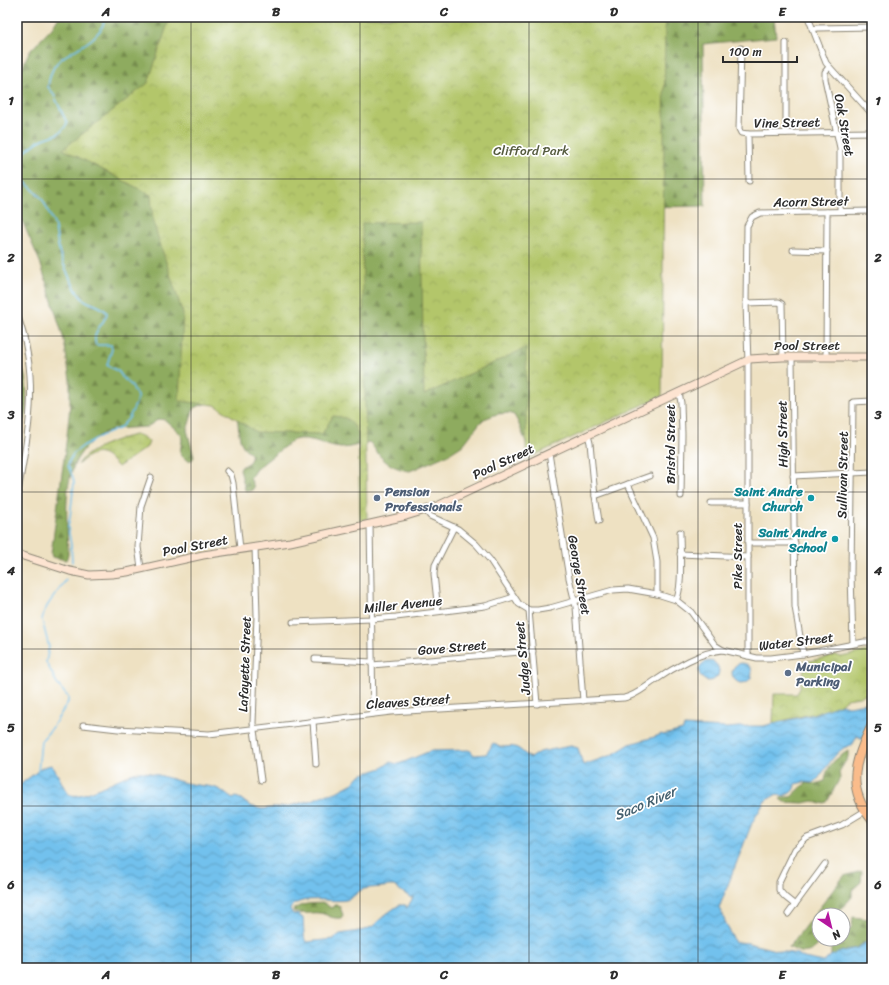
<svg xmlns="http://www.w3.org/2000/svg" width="889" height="985" font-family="Sriracha,sans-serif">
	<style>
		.forest { fill: url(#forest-firs); stroke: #5c6b44 }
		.wetland { fill: url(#wetland-marsh); stroke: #6f784a }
		.park { fill: url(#park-crowns); stroke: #6f784a }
		.water { fill: url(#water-waves); stroke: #4e768c; fill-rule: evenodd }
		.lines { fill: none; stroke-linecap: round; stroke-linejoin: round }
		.stream { stroke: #72c1ed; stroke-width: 1.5 }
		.street-casing { stroke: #8c8676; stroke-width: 7 }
		.secondary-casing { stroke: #8c8676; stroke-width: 9 }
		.primary-casing { stroke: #8c8676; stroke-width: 10 }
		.street { stroke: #fff; stroke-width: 5 }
		.secondary { stroke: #fde4d1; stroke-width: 7 }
		.primary { stroke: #fabc8b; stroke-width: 8 }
		.grid { fill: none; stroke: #2b2b2b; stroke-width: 1; stroke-opacity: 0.55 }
		.service-dot { fill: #5c6f8a; stroke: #fff; stroke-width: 1.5 }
		.culture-dot { fill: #0f9aa8; stroke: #fff; stroke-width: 1.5 }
		.labels { text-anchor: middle; stroke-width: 3.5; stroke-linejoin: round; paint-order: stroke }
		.street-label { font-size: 13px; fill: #2b2b2b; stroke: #fff }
		.park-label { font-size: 13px; fill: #545a3e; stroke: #fff }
		.service-label { font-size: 13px; font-weight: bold; fill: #4e5e75; stroke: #fff; text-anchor: start }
		.culture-label { font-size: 13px; font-weight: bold; fill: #0d838f; stroke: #fff; text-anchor: end }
		.water-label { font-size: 14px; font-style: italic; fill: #44606f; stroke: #fff }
		.neatline { fill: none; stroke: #2b2b2b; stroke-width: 1.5 }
		.grid-label { font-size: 13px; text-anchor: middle; font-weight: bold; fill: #2b2b2b }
	</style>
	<defs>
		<pattern id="forest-firs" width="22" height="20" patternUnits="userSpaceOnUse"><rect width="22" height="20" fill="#8eab5e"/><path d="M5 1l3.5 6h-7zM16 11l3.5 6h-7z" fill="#748b4e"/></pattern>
		<pattern id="wetland-marsh" width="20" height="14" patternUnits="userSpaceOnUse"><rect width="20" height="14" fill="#b3c66a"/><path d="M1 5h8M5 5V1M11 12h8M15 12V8" fill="none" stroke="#9aaa5c"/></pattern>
		<pattern id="park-crowns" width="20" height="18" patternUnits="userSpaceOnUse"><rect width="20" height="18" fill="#b3c66a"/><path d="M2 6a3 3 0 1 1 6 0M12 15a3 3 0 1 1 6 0" fill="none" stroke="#9aaa5c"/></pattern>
		<pattern id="water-waves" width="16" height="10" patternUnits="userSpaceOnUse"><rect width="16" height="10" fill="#72c1ed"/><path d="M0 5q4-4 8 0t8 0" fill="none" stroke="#5e9dc0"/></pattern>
	</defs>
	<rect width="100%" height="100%" fill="#fff"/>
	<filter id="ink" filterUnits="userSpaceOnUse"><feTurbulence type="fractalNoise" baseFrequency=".025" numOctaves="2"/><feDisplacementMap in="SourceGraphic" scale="8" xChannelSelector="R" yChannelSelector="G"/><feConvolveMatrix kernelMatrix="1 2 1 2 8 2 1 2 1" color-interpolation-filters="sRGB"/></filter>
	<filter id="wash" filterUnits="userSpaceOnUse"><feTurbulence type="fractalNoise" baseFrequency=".012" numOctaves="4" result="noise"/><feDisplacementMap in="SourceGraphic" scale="16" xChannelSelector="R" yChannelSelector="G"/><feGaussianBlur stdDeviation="0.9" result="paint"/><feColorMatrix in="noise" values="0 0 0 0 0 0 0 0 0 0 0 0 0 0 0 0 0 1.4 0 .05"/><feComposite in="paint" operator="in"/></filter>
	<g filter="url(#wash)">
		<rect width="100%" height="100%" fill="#eee1c2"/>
		<g class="forest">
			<path d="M59 17H774L776 37 703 44 705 206 656 207 531 455 518 422 514 415 509 413 497 414 484 419 479 424 463 445 449 454 410 471C399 470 386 464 379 455 375 451 374 446 369 442 360 444 350 448 341 448 324 447 311 435 293 440L256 469 250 478 254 487 252 490 249 491 245 490 240 469C243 464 250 464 251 458 253 452 246 451 243 446 238 438 239 426 237 417L213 401 194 408 187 430 194 457 192 460C186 461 183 458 180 453L182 440 181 434 165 420 159 419 147 427 112 429C57 453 67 506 68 555L66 560 52 557 51 554 67 436 70 405V380L64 340 53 304 40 262 17 209V83L25 61 29 52 52 28Z"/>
			<path d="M21 366C27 371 28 408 25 417 24 420 22 423 20 425L17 427V370Z"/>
			<path d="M848 751V757L839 772 840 778 827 802 820 804 814 801 803 803 784 802 780 799 783 797H791L806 783 815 784 825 781C827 765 834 760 848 751Z"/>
			<path d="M862 871 861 882 852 890V897C841 909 836 915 819 915V939H821C820 943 819 945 816 947 807 956 798 952 789 947L844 876Z"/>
			<path d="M324 903 331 908 336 904 340 907 343 915 341 918C329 919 328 914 319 913 311 912 303 915 294 912L293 910C303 902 313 904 324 903Z"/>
			<path d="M872 914V941L866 942 857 948 843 951 831 956V947L838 939H843V935L852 927 853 917 869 919Z"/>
		</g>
		<path class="wetland" d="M135 435C141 435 145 437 149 442L147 447 118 467C104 451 94 448 78 465 85 450 119 438 135 435Z"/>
		<g class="park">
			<path d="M170 17H604V21L665 22 662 396 526 459V348L424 395 421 222 362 223 367 519 360 521 358 433C351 421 348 417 333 416L322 434 256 432 215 405 179 401 183 314 153 222 151 195 63 149 148 83Z"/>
			<path d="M872 650V695L865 694 860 697 846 699 838 706 824 711 773 723 774 694H797C802 684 805 672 803 661H810L836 655 841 657Z"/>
		</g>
		<g class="water">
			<circle cx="709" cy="671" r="10"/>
			<circle cx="742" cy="673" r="10"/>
			<path d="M865 703H872V718L869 717V718L872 719V748L870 747 872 744 857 736 852 746C837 745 825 772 816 781L812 783 804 782 795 784C795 792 788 795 781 796L777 794 765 801 752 823 719 908 735 943 738 942 748 943 779 951 798 954 804 958 824 962 830 956 843 951 857 948 866 942 872 949V968H17V787L43 767 51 765C59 772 64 793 71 795 86 799 121 775 138 772 150 770 177 782 191 784 199 786 208 785 216 788 223 790 227 796 233 799L236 797 241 799 250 806 262 809 289 806 312 800 321 796 336 792 353 783 360 775 382 768 390 762 397 764 404 762 430 751 468 750 471 751 474 755 486 754 491 747 492 744 494 743C500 750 507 745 515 747 521 749 524 754 530 758L539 752 571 746 578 748 583 765 612 755 630 744 654 737 662 734 663 735 683 730 684 726 727 728 750 726H763L811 715 842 704 848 706ZM389 886H394L411 898 414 896 407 908H406V905H399L386 914 373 926 365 930 340 934 333 939 306 942C303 937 304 925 303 918L299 915 293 914 290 909C301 893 330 903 346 900 353 899 357 891 364 889 372 887 380 888 389 886Z"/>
		</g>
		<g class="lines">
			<g class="stream">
				<path d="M17 159C24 153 31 146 39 141 51 134 60 138 67 123L53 93 48 87C52 53 72 56 93 38 95 36 99 32 101 29 103 26 104 21 105 17"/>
				<path d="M17 169C21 184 39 190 45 204 48 211 51 217 54 224 57 234 57 244 60 254 63 264 72 284 78 293 86 306 101 303 107 313 104 326 91 330 96 345H111L112 349 107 365 119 372 123 378 131 385 137 396V401L129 418 120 428 99 437 83 446 74 453 69 461 68 466 73 477 74 483 70 517 68 527 71 545 72 562"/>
				<path d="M38 772 41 741 52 728 68 702V697L58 685 46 662 49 647 42 620C44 605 58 593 66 580"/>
			</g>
		</g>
	</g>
	<g filter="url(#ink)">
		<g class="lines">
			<g class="street-casing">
				<g id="street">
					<path d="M808 17 826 63 872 114"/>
					<path d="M812 29 818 28 872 27"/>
					<path d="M741 48 739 129 741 133 748 134 872 132"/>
					<path d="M829 67 825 72V79L840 148V211"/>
					<path d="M786 133V43"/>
					<path d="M748 134 749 181"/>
					<path d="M793 250 827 251"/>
					<path d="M746 303 779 302 782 304 783 357"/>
					<path d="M17 314C41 380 28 432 17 498"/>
					<path d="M792 357 795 607 803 654"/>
					<path d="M826 357 827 212"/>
					<path d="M679 392 681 403 682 434 681 496"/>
					<path d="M588 435 590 443 595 496 599 521"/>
					<path d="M549 453 569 578 576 607 583 701"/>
					<path d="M227 471 231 475 233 483 240 549"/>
					<path d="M793 476 872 472"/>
					<path d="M628 484 653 538 657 562V594"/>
					<path d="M595 496 650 476"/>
					<path d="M711 503H748"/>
					<path d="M425 510 430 516 458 529 476 544 490 560 519 604 529 610H538L550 608 613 590 628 589 657 594 676 600 691 612 715 645 723 650 757 658H771L803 654 864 642H872"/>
					<path d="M370 524 373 714"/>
					<path d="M748 543H795"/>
					<path d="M255 547 257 616 253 723 261 780"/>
					<path d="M680 554 748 557"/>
					<path d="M141 568 138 547 141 506 151 477"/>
					<path d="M676 600C683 590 680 545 680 532"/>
					<path d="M529 610 537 704"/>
					<path d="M438 611 434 574 435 565 454 527"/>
					<path d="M293 622 372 619 396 617 485 606 514 597"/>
					<path d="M853 644 851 574 853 402 872 401"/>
					<path d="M748 656V363L746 303 747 226 752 217 760 213 872 211"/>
					<path d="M315 659 372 662"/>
					<path d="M372 665 533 651"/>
					<path d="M313 721 316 764"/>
					<path d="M83 725 118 729 209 734 391 712 624 698C636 696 646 686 656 680 673 668 703 651 723 650"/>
					<path d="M795 905 785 897 779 890V882L795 849 807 838 842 825 865 811"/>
					<path d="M788 914 825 864"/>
				</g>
			</g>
			<g class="secondary-casing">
				<path id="secondary" d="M17 554 70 571 89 575 112 574 127 572 203 555 290 542 406 516 435 507 750 359 783 357H872"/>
			</g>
			<g class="primary-casing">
				<path id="primary" d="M872 725C855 759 845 787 872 820"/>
			</g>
			<use href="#street" class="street"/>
			<use href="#secondary" class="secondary"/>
			<use href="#primary" class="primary"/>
		</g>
	</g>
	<path class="grid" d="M191 17V968M360 17V968M529 17V968M698 17V968M17 179H872M17 336H872M17 492H872M17 649H872M17 806H872"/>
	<g class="service-dot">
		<circle cx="377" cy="498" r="4"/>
		<circle cx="788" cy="673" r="4"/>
	</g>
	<g class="culture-dot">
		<circle cx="811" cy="498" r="4"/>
		<circle cx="835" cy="539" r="4"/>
	</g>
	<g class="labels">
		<g class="street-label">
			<text transform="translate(787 122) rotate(-1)" y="5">Vine Street</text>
			<text transform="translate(845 125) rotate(80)" y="5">Oak Street</text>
			<text transform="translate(811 201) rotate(-1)" y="5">Acorn Street</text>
			<text x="807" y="350">Pool Street</text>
			<text transform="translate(782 434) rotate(-91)" y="5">High Street</text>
			<text transform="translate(670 444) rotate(-90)" y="5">Bristol Street</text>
			<text transform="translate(503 461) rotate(-25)" y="5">Pool Street</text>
			<text transform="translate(842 475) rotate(-89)" y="5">Sullivan Street</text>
			<text transform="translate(195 545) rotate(-11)" y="5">Pool Street</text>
			<text transform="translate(737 556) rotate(-90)" y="5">Pike Street</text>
			<text transform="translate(580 575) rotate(80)" y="5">George Street</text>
			<text transform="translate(403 604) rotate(-6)" y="5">Miller Avenue</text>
			<text transform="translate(796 641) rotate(-7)" y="5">Water Street</text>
			<text transform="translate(452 647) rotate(-5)" y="5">Gove Street</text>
			<text transform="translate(522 658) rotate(-95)" y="5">Judge Street</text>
			<text transform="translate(244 664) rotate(-88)" y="5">Lafayette Street</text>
			<text transform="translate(408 701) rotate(-4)" y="5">Cleaves Street</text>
		</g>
		<g class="park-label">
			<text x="531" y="155">Clifford Park</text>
		</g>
		<g class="service-label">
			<text x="385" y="496">Pension<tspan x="385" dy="15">Professionals</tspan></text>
			<text x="796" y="671">Municipal<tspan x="796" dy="15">Parking</tspan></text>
		</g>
		<g class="culture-label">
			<text x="803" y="496">Saint Andre<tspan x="803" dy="15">Church</tspan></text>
			<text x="827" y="537">Saint Andre<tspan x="827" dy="15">School</tspan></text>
		</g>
		<g class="water-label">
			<text transform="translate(645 803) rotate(-23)" y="5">Saco River</text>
		</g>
	</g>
	<rect width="889" height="985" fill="none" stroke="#fff" stroke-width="44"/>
	<g transform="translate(831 927) rotate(145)"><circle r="19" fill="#ffffff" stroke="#aaaaaa"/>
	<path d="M0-3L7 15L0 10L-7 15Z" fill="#b5179e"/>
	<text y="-6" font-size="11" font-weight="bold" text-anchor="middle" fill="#2b2b2b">N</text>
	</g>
	<path d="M723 56v6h74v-6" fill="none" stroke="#2b2b2b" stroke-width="2"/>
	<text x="729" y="56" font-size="12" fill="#2b2b2b" stroke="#ffffff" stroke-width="3" paint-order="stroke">100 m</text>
	<rect x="22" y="22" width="845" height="941" class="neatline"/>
	<g class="grid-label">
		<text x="106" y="16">A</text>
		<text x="276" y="16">B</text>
		<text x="444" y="16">C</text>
		<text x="614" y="16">D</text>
		<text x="782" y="16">E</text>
		<text x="11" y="105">1</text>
		<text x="878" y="105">1</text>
		<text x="11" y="262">2</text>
		<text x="878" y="262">2</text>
		<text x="11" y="419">3</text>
		<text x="878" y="419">3</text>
		<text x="11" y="575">4</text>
		<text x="878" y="575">4</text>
		<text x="11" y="732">5</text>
		<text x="878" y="732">5</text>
		<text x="11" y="889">6</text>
		<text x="878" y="889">6</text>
		<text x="106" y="979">A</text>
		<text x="276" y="979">B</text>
		<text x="444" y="979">C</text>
		<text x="614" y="979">D</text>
		<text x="782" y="979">E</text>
	</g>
</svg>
